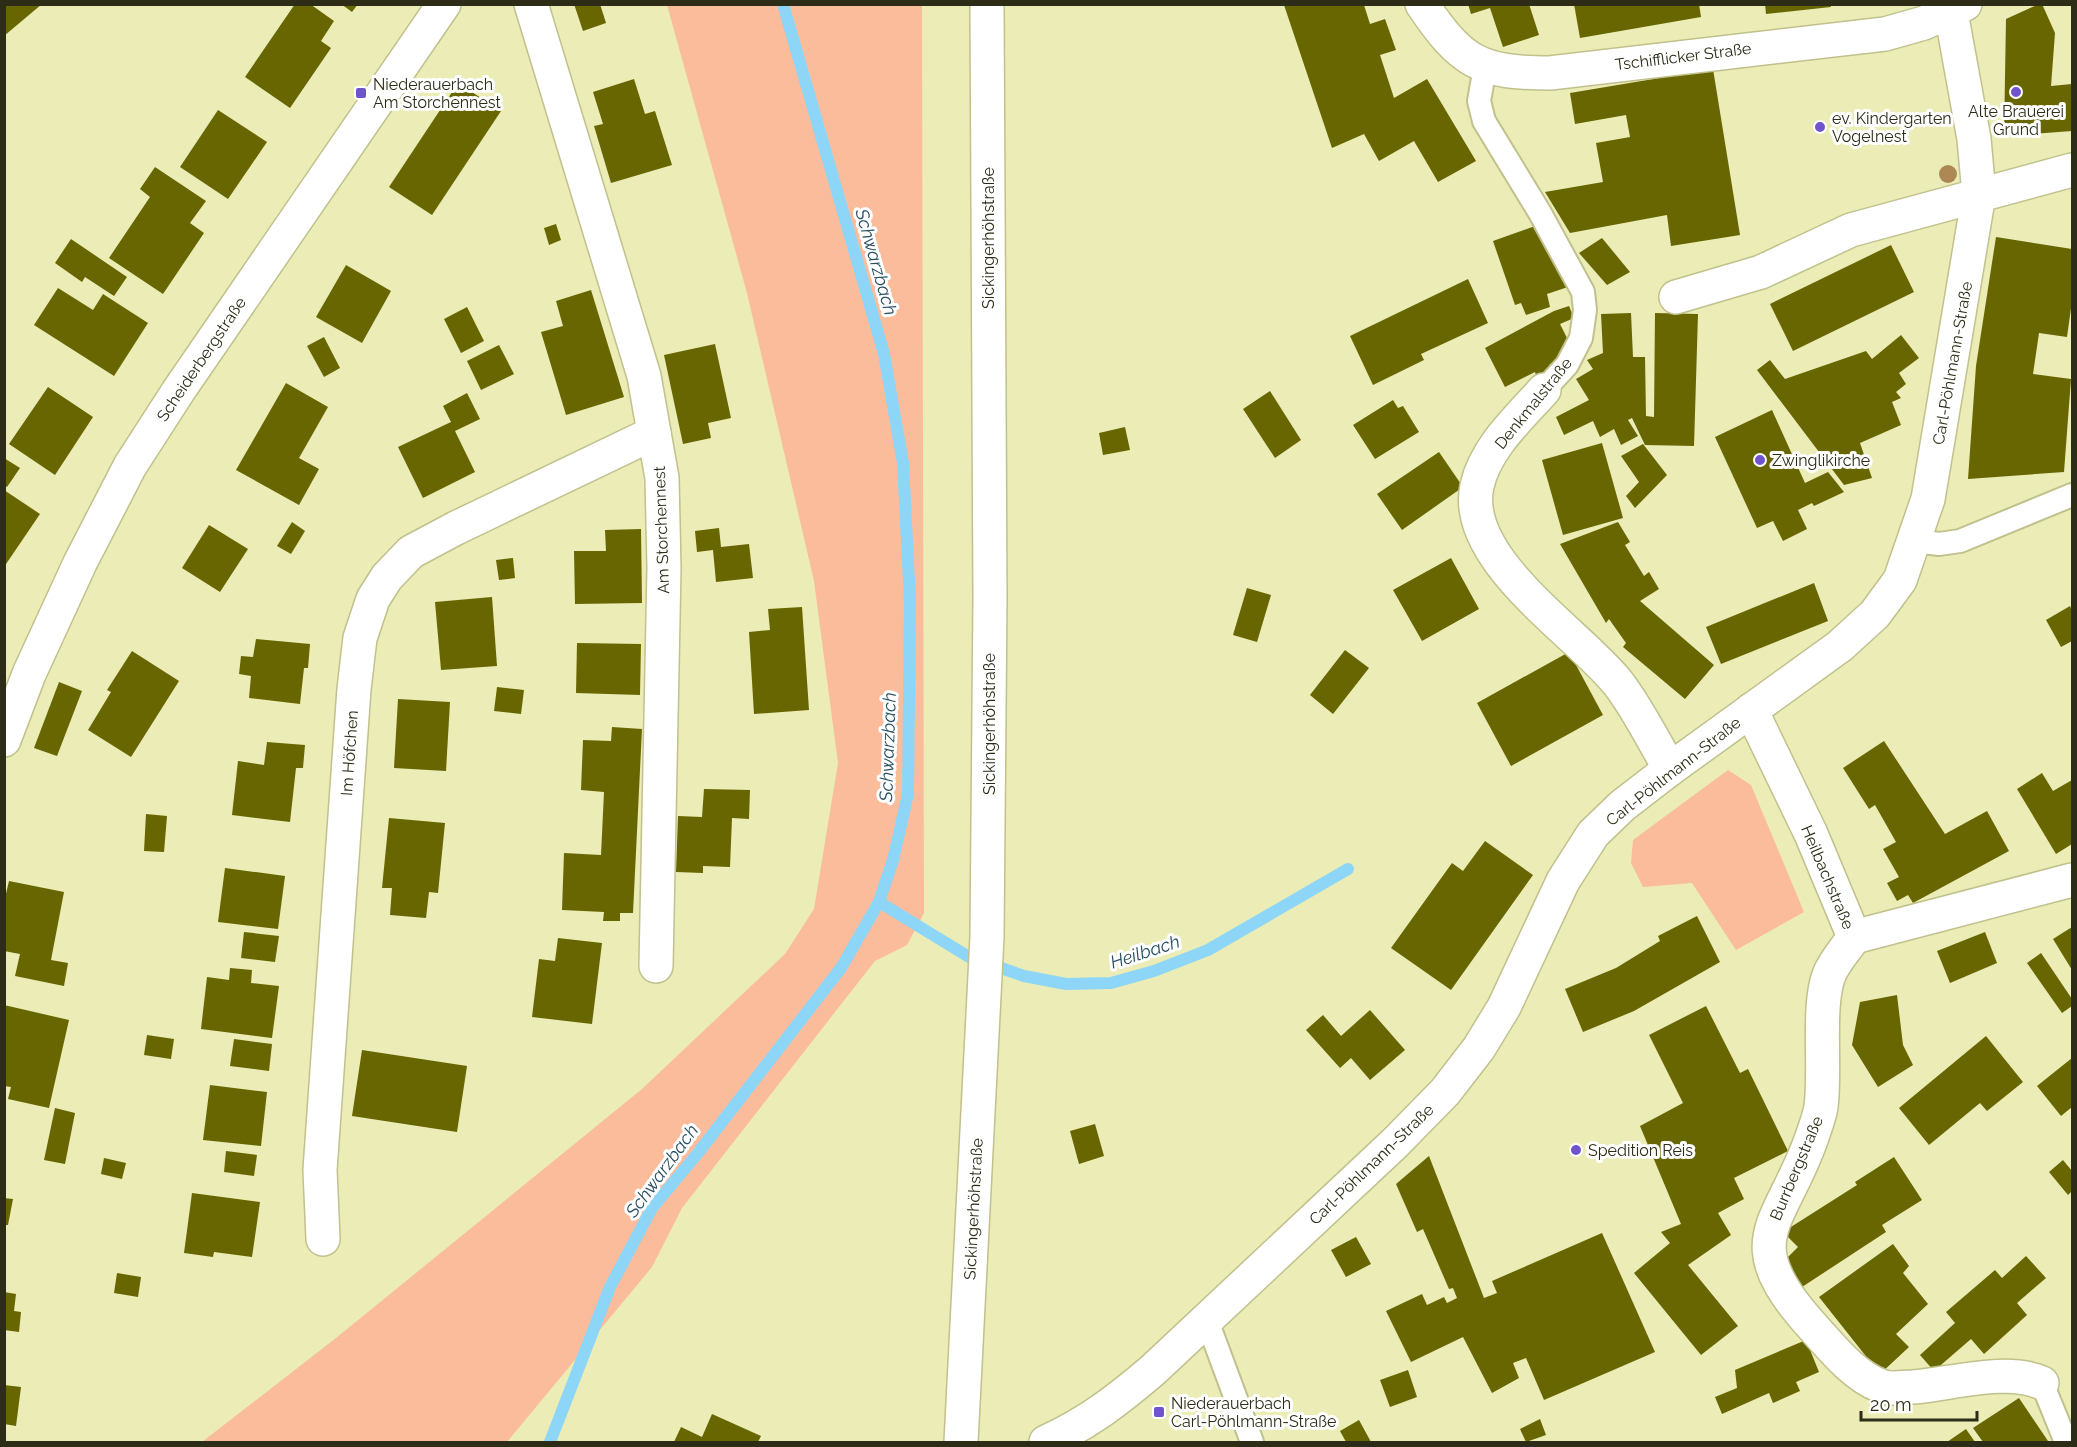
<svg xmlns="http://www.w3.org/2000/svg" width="2077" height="1447" font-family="Raleway,sans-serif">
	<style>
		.green { fill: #fbbc9b }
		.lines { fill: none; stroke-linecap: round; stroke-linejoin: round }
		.stream { stroke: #8ed6f8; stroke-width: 12 }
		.building { fill: #676600 }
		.service-casing { stroke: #c0c18c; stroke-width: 26 }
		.minor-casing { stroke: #c0c18c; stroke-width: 36 }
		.secondary-casing { stroke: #c0c18c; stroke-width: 36 }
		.service { stroke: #fff; stroke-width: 22 }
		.minor { stroke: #fff; stroke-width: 33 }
		.secondary { stroke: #fff; stroke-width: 33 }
		.tree { fill: #ad8854 }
		.poi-dot { fill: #6f54ce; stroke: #fff; stroke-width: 2 }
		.labels { text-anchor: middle; stroke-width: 6; stroke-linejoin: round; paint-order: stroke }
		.street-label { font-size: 16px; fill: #2c2c17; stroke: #fff }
		.poi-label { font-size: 16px; fill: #2c2c17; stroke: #fff; text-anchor: start }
		.water-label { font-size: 18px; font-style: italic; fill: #254e60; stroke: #fff }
	</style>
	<rect width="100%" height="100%" fill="#ebecb6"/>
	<g class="green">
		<path d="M667 5H922L924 913 907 945 875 961 853 989 682 1208 652 1267 507 1442H202L336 1338 642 1089 785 954 814 909 838 763 814 581 747 293Z"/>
		<path d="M1728 770 1751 785 1804 912 1736 950 1692 883 1643 887 1631 863 1633 840Z"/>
	</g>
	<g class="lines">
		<g class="stream">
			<path d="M879 902 969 957 1024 976 1066 984 1111 983 1154 971 1208 950 1348 869"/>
			<path d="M550 1442 610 1287 652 1208 698 1153 841 968 879 902 893 860 908 794 910 601 903 463 884 354 783 4"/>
		</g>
	</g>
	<g class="building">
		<path d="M4 4H42L4 36Z"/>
		<path d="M295 4H310L334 21 321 41 331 48 290 108 245 77Z"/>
		<path d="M341 4H358L352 12Z"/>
		<path d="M574 4H600L606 23 583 31Z"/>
		<path d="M1468 4H1529L1539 35 1503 47 1490 8 1471 14Z"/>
		<path d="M1574 4H1699L1701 17 1580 38Z"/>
		<path d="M1765 4H1830L1831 7 1766 14Z"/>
		<path d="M2039 4H2042L2055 33 2051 86 2072 84V131L2004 136 2006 19Z"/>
		<path d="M1284 5H1364L1370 24 1385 19 1396 50 1380 55 1394 98 1427 79 1476 161 1438 182 1414 141 1379 161 1364 134 1332 148Z"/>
		<path d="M1713 69 1740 235 1671 246 1667 215 1570 233 1545 192 1603 182 1596 143 1630 137 1626 115 1575 124 1570 93Z"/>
		<path d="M634 79 645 114 655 111 672 165 611 183 594 126 603 124 593 92Z"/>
		<path d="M458 83 501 111 432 215 389 187Z"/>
		<path d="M218 110 267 142 228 199 180 167Z"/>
		<path d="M155 167 206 201 190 223 204 233 163 294 109 258 150 197 140 189Z"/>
		<path d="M556 224 561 240 549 245 544 228Z"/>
		<path d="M1538 225 1548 253 1554 250 1568 287 1547 294 1550 307 1526 315 1521 303 1515 305 1493 241Z"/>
		<path d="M1996 237 2072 249V301L2067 337 2039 333 2033 374 2071 379 2064 472 1968 479 1976 366Z"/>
		<path d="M1602 238 1630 272 1607 285 1579 253Z"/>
		<path d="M71 239 127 277 114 296 85 277 82 282 55 263Z"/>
		<path d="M1891 245 1914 292 1793 351 1770 304Z"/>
		<path d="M346 265 391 291 362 343 316 317Z"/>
		<path d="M1468 279 1488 323 1421 354 1424 360 1373 385 1350 336Z"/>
		<path d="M58 288 93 310 103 294 148 323 114 376 34 325Z"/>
		<path d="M591 290 624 397 566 415 541 332 563 326 556 301Z"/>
		<path d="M1569 306 1574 318 1560 324 1572 348 1549 365 1553 372 1538 381 1535 372 1505 387 1485 348 1554 311Z"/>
		<path d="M467 307 484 341 461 353 444 319Z"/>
		<path d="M1631 313 1633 357H1645L1646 416 1654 417 1655 313 1698 314 1694 446 1645 445 1632 418 1628 420 1638 436 1621 445 1614 429 1600 437 1593 421 1564 435 1556 417 1589 400 1576 379 1593 369 1587 360 1603 353 1601 314Z"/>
		<path d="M1901 335 1919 358 1899 373 1906 384 1896 392 1901 398 1892 402 1901 425 1860 443 1872 478 1844 485 1757 370 1770 360 1785 379 1866 351 1872 359Z"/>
		<path d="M324 337 340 368 324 377 307 346Z"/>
		<path d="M715 344 731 418 708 423 711 438 683 444 664 355Z"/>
		<path d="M499 345 514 374 481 390 467 361Z"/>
		<path d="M286 383 328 407 299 458 319 469 299 505 236 470Z"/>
		<path d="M48 387 93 417 55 475 9 444Z"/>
		<path d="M1270 391 1301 440 1275 458 1243 409Z"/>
		<path d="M467 393 480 419 455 431 475 472 423 498 398 447 451 422 443 406Z"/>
		<path d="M1393 400 1398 408 1403 406 1419 432 1375 459 1353 425Z"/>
		<path d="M1772 410 1805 483 1828 472 1844 492 1814 506 1812 503 1798 510 1807 529 1783 541 1773 521 1757 528 1715 437Z"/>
		<path d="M1125 427 1130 450 1103 455 1099 433Z"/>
		<path d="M1602 443 1623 518 1563 535 1542 460Z"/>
		<path d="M1643 444 1667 475 1635 508 1626 496 1639 482 1621 456Z"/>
		<path d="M1439 452 1463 487 1402 530 1377 494Z"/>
		<path d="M4 458 20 468 7 487 4 485Z"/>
		<path d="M4 490 40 514 4 567Z"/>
		<path d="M292 522 305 531 291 554 277 546Z"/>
		<path d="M1618 522 1630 542 1625 545 1644 576 1649 572 1659 589 1640 601 1714 665 1685 699 1623 647 1626 643 1609 619 1606 623 1560 544Z"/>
		<path d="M209 525 248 549 220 592 182 568Z"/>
		<path d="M719 528 721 547 749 544 753 578 716 582 713 550 697 552 695 531Z"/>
		<path d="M641 529 642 603 575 604 574 551H606L605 530Z"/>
		<path d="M513 558 515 578 499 580 496 560Z"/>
		<path d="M1451 558 1479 609 1422 641 1393 590Z"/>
		<path d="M1814 583 1828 621 1721 664 1706 627Z"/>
		<path d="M1247 588 1271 595 1257 642 1233 635Z"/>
		<path d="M492 597 497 666 441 670 435 602Z"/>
		<path d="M2070 606 2072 611V641L2061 647 2046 620Z"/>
		<path d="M802 607 809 710 754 714 749 632 770 630 768 609Z"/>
		<path d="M256 639 310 644 308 668H304L300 704 249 698 251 676 239 674 241 656 253 657Z"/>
		<path d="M577 643 641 644 640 695 576 693Z"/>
		<path d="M1345 650 1369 668 1333 714 1310 695Z"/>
		<path d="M132 651 179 681 131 757 88 730 111 692 107 690Z"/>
		<path d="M1569 652 1603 715 1511 766 1477 703Z"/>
		<path d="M59 682 82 691 57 756 34 748Z"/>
		<path d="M497 687 524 690 521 714 494 711Z"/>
		<path d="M398 699 450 702 446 771 394 768Z"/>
		<path d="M612 727 642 729 633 913H620V921H603L604 912 562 910 564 853 601 855 604 792 581 790 583 740 611 741Z"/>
		<path d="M1884 741 1945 834 1987 811 2009 851 1913 903 1908 895 1897 901 1887 883 1899 877 1883 849 1896 842 1875 805 1869 809 1843 768Z"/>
		<path d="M267 742 305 745 303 768H296L290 822 232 815 238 761 264 765Z"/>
		<path d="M2042 773 2053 791 2072 780V844L2056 854 2017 789Z"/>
		<path d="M704 789 750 790 749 819 732 818 730 867 703 866V873L676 872 678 816 702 817Z"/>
		<path d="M146 814 167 816 164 852 144 851Z"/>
		<path d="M389 818 445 823 438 893 429 892 426 918 390 915 392 888H382Z"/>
		<path d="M1485 841 1533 875 1451 990 1391 948 1452 863 1463 871Z"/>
		<path d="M225 868 285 876 278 929 218 922Z"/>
		<path d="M9 881 64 892 51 960 68 963 64 986 15 976 20 954 4 951V902Z"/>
		<path d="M1697 916 1720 962 1634 1011 1583 1032 1565 989 1616 968 1660 941 1658 936Z"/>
		<path d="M2072 927V970L2053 939Z"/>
		<path d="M244 932 279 936 275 962 241 958Z"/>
		<path d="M1985 932 1997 963 1950 983 1937 951Z"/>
		<path d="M558 938 602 943 592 1024 532 1017 539 959 555 961Z"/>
		<path d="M2041 953 2072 999V1006L2062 1013 2027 963Z"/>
		<path d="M230 968 252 970 251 983 279 986 272 1038 201 1029 207 977 229 980Z"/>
		<path d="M1897 995 1903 1045 1913 1065 1878 1087 1852 1045 1860 1002Z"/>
		<path d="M4 1005 69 1020 49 1108 8 1099 11 1087 4 1086Z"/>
		<path d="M1706 1006 1740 1073 1748 1069 1788 1151 1734 1178 1744 1199 1718 1213 1731 1235 1688 1265 1738 1326 1701 1355 1634 1273 1670 1243 1661 1232 1681 1224 1640 1126 1683 1103 1649 1035Z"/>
		<path d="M1370 1010 1405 1050 1370 1080 1351 1058 1340 1068 1306 1030 1323 1015 1341 1036Z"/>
		<path d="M147 1035 174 1039 171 1059 144 1055Z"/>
		<path d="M1986 1036 2023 1082 1987 1111 1980 1103 1929 1145 1899 1108Z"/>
		<path d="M234 1039 272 1044 269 1071 230 1066Z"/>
		<path d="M362 1050 467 1066 457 1132 352 1116Z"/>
		<path d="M2072 1058V1107L2061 1116 2037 1086Z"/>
		<path d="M210 1085 267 1092 261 1146 203 1140Z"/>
		<path d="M55 1108 75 1113 65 1164 44 1160Z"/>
		<path d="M1095 1124 1104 1156 1079 1164 1070 1131Z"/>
		<path d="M226 1151 257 1155 254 1176 224 1172Z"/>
		<path d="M1429 1156 1484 1298 1497 1293 1492 1281 1602 1233 1655 1352 1544 1400 1526 1358 1513 1363 1519 1378 1492 1393 1463 1337 1411 1362 1386 1311 1422 1294 1427 1305 1444 1297 1447 1303 1457 1298 1453 1288 1449 1289 1423 1229 1417 1232 1396 1184Z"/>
		<path d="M1894 1157 1922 1200 1882 1225 1886 1232 1802 1287 1782 1263 1798 1247 1783 1232 1857 1185 1855 1182Z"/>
		<path d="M104 1158 126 1163 122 1179 101 1174Z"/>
		<path d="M2063 1160 2072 1171V1191L2068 1195 2049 1172Z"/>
		<path d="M192 1193 260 1202 252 1257 214 1252 213 1257 184 1253Z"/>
		<path d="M4 1198 13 1199 8 1225H4Z"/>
		<path d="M1356 1237 1371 1264 1346 1277 1331 1250Z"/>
		<path d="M1893 1244 1909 1266 1903 1273 1928 1304 1896 1334 1909 1347 1880 1374 1819 1297Z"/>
		<path d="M2026 1256 2046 1278 2017 1303 2027 1315 1984 1354 1971 1339 1934 1371 1920 1355 1955 1323 1946 1312 1995 1270 2002 1278Z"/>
		<path d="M117 1273 141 1277 138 1297 114 1293Z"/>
		<path d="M4 1292 16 1294 14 1311 21 1312 19 1332 4 1330Z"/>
		<path d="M1806 1340 1819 1372 1796 1382 1800 1391 1773 1403 1769 1393 1722 1414 1715 1397 1737 1388 1735 1370Z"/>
		<path d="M1408 1370 1417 1397 1390 1407 1380 1380Z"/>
		<path d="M4 1385 21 1387 16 1426 4 1424Z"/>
		<path d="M2019 1398 2048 1441 1983 1442 1973 1428Z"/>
		<path d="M712 1414 761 1436 758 1442H674L681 1427 702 1437Z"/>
		<path d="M1540 1419 1546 1435 1526 1442 1520 1429Z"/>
		<path d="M1359 1420 1371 1442H1346L1340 1431Z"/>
		<path d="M1966 1429 1975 1442H1947Z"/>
	</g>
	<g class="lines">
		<g class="service-casing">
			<g id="service">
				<path d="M1485 67 1479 101 1484 121 1540 213 1583 292 1585 310 1581 338 1567 365 1544 390"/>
				<path d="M1915 541 1939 544 1960 541 2072 495"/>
				<path d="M1206 1318 1252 1442"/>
				<path d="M2042 1383 2066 1442"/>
			</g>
		</g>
		<g class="minor-casing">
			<g id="minor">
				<path d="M531 4 644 376 662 478 664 568 656 966"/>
				<path d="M1422 4C1461 62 1479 73 1550 73L1885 34 1924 23 1965 4"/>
				<path d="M1676 297 1761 272 1851 230 2072 170"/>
				<path d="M1544 390C1520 417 1485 448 1477 486 1461 559 1577 632 1618 683 1638 709 1653 740 1670 769"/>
				<path d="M1751 710 1811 834 1854 937"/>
				<path d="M4 740 29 674 80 563 130 466 179 390 444 4"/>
				<path d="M1854 937C1846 949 1834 962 1829 975 1817 1006 1826 1070 1821 1106 1820 1116 1815 1127 1812 1137 1781 1226 1733 1239 1813 1327 1832 1348 1854 1376 1881 1386 1891 1390 1902 1387 1913 1387 1951 1384 2008 1367 2042 1383"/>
				<path d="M1854 937 2072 880"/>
				<path d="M323 1239 320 1170 354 689 360 638 373 599 387 577 411 552 456 528 654 433"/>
				<path d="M1046 1442C1087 1424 1119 1399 1153 1370L1395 1143 1445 1092 1479 1048 1504 1007 1563 881 1593 834 1622 806 1670 769 1840 646 1875 614 1900 580 1928 499 1979 194 1974 139 1951 12"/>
			</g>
		</g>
		<g class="secondary-casing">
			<path id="secondary" d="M961 1442 987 937 990 598 987 4"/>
		</g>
		<use href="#service" class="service"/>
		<use href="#minor" class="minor"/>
		<use href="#secondary" class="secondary"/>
	</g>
	<circle class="tree" cx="1948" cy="174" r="9"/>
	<g class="poi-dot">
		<circle cx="2016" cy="92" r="6"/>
		<rect x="355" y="87" width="12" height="12" rx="3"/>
		<circle cx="1820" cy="127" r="6"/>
		<circle cx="1760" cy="460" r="6"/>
		<circle cx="1576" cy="1150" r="6"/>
		<rect x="1153" y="1406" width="12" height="12" rx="3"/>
	</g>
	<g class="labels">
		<g class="street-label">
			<text transform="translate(1683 56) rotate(-7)" y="6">Tschifflicker Straße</text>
			<text transform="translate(988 238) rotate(-90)" y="6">Sickingerhöhstraße</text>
			<text transform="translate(201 359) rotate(-56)" y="6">Scheiderbergstraße</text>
			<text transform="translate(1952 363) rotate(-80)" y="6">Carl-Pöhlmann-Straße</text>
			<text transform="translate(1533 403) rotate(-51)" y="6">Denkmalstraße</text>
			<text transform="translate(661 530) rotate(-92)" y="6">Am Storchennest</text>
			<text transform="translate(989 724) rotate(-90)" y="6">Sickingerhöhstraße</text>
			<text transform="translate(349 753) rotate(-86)" y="6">Im Höfchen</text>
			<text transform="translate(1673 771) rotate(-38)" y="6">Carl-Pöhlmann-Straße</text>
			<text transform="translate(1828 877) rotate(67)" y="6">Heilbachstraße</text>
			<text transform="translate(1371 1164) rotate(-44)" y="6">Carl-Pöhlmann-Straße</text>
			<text transform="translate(1796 1168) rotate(-67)" y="6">Burrbergstraße</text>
			<text transform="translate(973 1209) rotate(-87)" y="6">Sickingerhöhstraße</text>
		</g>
		<g class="poi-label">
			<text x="373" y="90">Niederauerbach<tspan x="373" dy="18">Am Storchennest</tspan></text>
			<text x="2016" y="117" text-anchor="middle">Alte Brauerei<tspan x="2016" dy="18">Grund</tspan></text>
			<text x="1832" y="124">ev. Kindergarten<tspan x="1832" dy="18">Vogelnest</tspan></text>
			<text x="1772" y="466">Zwinglikirche</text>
			<text x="1588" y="1156">Spedition Reis</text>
			<text x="1171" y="1409">Niederauerbach<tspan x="1171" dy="18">Carl-Pöhlmann-Straße</tspan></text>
		</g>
		<g class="water-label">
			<text transform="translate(876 262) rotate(74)" y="6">Schwarzbach</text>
			<text transform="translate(888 747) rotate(-88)" y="6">Schwarzbach</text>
			<text transform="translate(1145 952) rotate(-18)" y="6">Heilbach</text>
			<text transform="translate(662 1171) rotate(-54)" y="6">Schwarzbach</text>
		</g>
	</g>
	<rect width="2077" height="1447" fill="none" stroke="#2c2c17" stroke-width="12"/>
	<path d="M1861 1411v9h116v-9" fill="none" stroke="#2c2c17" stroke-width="3"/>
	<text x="1870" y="1411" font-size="18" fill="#2c2c17" stroke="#ffffff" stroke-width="4.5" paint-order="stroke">20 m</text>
</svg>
